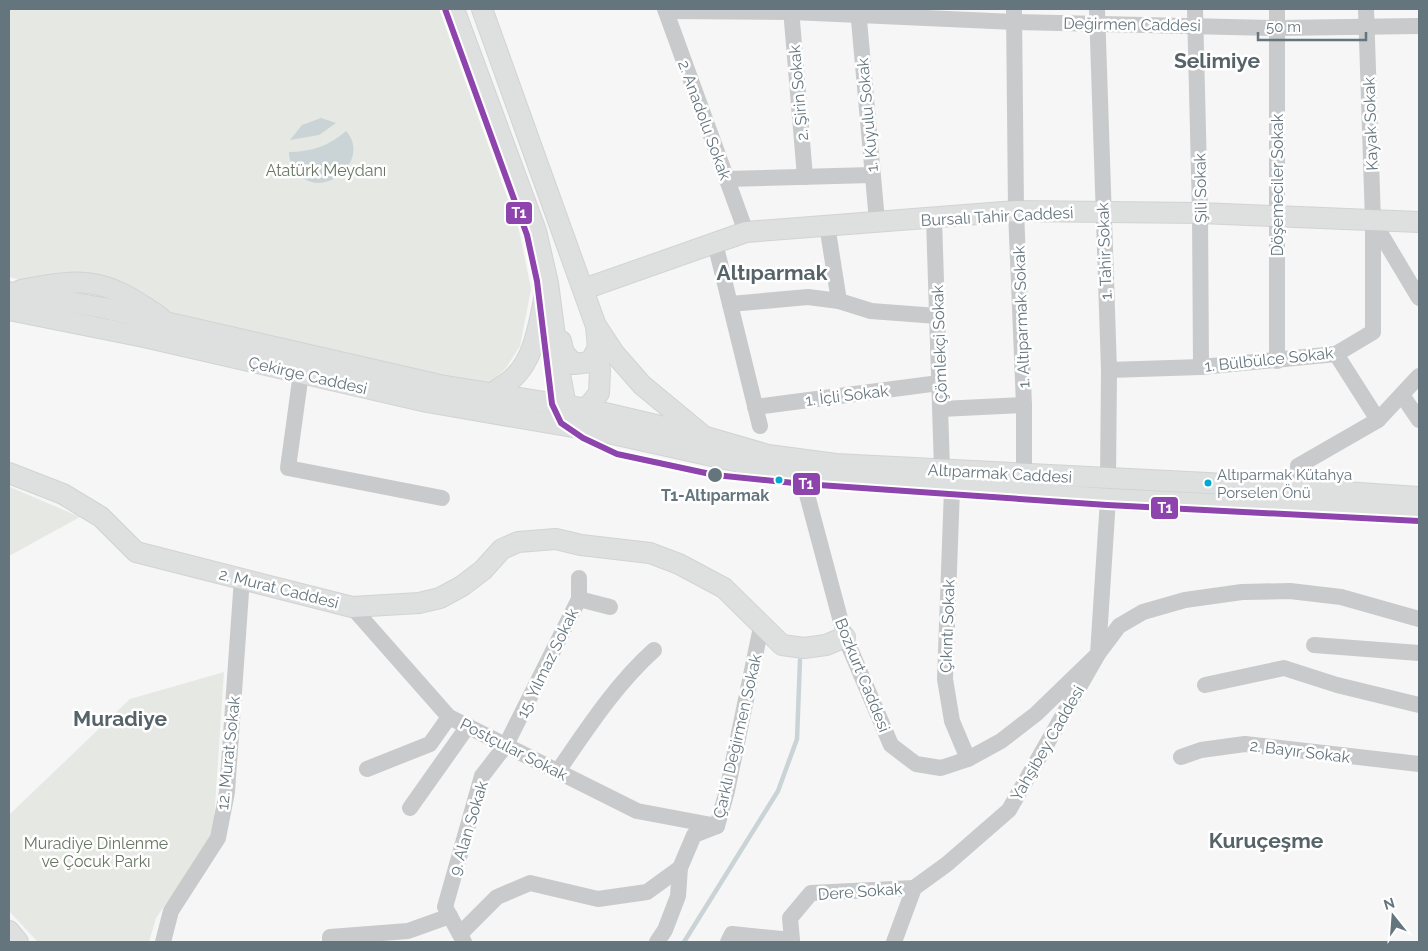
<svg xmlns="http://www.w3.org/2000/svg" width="1428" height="951" font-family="Raleway,sans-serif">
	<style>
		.green { fill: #e6e8e3 }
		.water { fill: #cad3d5 }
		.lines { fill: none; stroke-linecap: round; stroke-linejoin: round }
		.stream { stroke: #cad3d5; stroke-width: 4.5 }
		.major-casing { stroke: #d2d3d4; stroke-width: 22 }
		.minor { stroke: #c9cacb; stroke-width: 16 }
		.major { stroke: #dedfdf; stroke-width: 20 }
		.tram-1-casing { stroke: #fff; stroke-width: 10 }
		.tram-1 { stroke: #8e44ad; stroke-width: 6 }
		.stop-dot { fill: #64757e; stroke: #fff; stroke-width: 2 }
		.bus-dot { fill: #00a9ce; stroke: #fff; stroke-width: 2 }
		.labels { text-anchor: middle; stroke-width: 5; stroke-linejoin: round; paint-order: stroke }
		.bus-label { font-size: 15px; fill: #64757e; stroke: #fff; text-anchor: start }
		.street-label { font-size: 16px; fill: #64757e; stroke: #fff }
		.park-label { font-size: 16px; fill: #687663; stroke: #fff }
		.stop-label { font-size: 16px; font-weight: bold; fill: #64757e; stroke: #fff }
		.district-label { font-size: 21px; font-weight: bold; fill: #566369; stroke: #fff }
		.line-badge { stroke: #fff; stroke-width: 2 }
		.badge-label { font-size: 14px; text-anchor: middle; font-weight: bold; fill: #fff }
	</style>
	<rect width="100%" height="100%" fill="#f6f6f6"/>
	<g class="green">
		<path d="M9 9H439L519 230 531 289 520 346 506 368 488 385 203 321 149 306 94 274 62 272 29 282 9 277Z"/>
		<path d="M9 487H10L80 517 9 556Z"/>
		<path d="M224 672 213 836 156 918 149 942H38L9 911V815L130 699Z"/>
	</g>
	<g class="water">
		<path d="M321 118 336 123 319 135 290 140 302 125Z"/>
		<path d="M346 131C372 160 324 202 297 173 292 167 289 160 289 152 311 152 329 146 346 131Z"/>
	</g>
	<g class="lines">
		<path class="stream" d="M684 942 778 791 797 739 800 660"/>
		<g class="major-casing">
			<g id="major">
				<path d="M454 9 536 231 548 283 560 374 566 406 572 415"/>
				<path d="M482 9 596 326 600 371 599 393 579 418"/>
				<path d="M584 289 746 232 1016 211 1200 213 1419 222"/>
				<path d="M21 290C87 277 104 278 160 317"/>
				<path d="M9 292 104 308 440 385 588 409 703 436 768 455 836 464 1208 483 1419 497"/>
				<path d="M9 310 144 337 427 402 608 433 802 476 1108 499 1419 514"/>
				<path d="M597 327 614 353 642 385 700 433"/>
				<path d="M561 341 564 353 574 364 590 362 598 348"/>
				<path d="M491 394C498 389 506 384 513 378 535 358 539 322 545 295"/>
				<path d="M9 473 63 494 101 517 136 552 352 607 419 603 440 598 462 586 483 570 502 549 518 542 556 539 581 545 650 553 679 564 724 588 782 645 804 648 826 645 845 637"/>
				<path d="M9 931 18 942"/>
			</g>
		</g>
		<g class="minor">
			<path d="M665 9 746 232"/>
			<path d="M791 9 805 177"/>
			<path d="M858 9 877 221"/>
			<path d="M1014 9 1016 211 1024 405V475"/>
			<path d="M1097 9 1109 370 1108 480"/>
			<path d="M1195 9 1200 213 1201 367"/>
			<path d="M1277 9V361"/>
			<path d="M666 11 792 12 1015 22 1277 28 1419 26"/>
			<path d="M726 179 872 175"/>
			<path d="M934 219 942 469"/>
			<path d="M1373 221 1419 298"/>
			<path d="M827 225 839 301"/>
			<path d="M715 243 760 426"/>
			<path d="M730 304 808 297 839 301 871 311 937 316"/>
			<path d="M1336 354 1378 420"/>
			<path d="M1109 370 1201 367 1336 354 1373 332V221L1366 9"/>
			<path d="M301 373 288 468 442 498"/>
			<path d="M1402 395 1419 420"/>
			<path d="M755 407 939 383"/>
			<path d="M941 409 1024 405"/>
			<path d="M802 476 845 637 891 745 916 764 941 768 968 759 1001 741 1036 714 1098 654 1119 626 1143 612 1185 600 1242 592 1290 591 1341 597 1419 619"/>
			<path d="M952 489 945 679 952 721 968 759"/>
			<path d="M1299 489 1298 466 1378 420 1419 376"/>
			<path d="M579 599 610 607"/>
			<path d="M352 607 449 717 637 811 717 826"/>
			<path d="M1314 645 1419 653"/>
			<path d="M1205 685 1284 668 1337 685 1419 705"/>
			<path d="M1181 757 1201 750 1245 744 1419 764"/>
			<path d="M367 769 430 744 449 717"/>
			<path d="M558 771C587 729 616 684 654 650"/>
			<path d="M410 808 468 726"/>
			<path d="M717 826 727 791 761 627"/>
			<path d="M460 934 497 897 530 883 598 899 647 892 680 868"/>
			<path d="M163 942 171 911 218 838 227 792 242 578"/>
			<path d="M330 942V937L408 931 450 916"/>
			<path d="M464 942 445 907 482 776 506 745 579 599V578"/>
			<path d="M657 942 665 930 678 896 680 868 694 835 717 826"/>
			<path d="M728 942 732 934 792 940 790 918 811 893 914 888"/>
			<path d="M894 942 914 888 947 864 1009 810 1098 654 1108 499"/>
		</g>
		<use href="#major" class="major"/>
		<g class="tram-1-casing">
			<path id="tram-1" d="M445 9 527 235 537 281 552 404 561 423 583 438 617 454 715 475 804 484 1107 505 1419 521"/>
		</g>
		<use href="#tram-1" class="tram-1"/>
	</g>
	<circle class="stop-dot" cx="715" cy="475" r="8"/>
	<g class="bus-dot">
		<circle cx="779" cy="480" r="4.5"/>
		<circle cx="1208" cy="483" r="4.5"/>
	</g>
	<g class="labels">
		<g class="bus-label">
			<text x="1217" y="480">Altıparmak Kütahya<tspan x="1217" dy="18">Porselen Önü</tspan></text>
		</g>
		<g class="street-label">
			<text transform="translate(1132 24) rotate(1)" y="6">Değirmen Caddesi</text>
			<text transform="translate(798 93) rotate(-95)" y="6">2. Şirin Sokak</text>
			<text transform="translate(867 115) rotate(-95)" y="6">1. Kuyulu Sokak</text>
			<text transform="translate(705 120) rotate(70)" y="6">2. Anadolu Sokak</text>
			<text transform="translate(1370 124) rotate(-92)" y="6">Kayak Sokak</text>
			<text transform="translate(1277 185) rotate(-90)" y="6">Döşemeciler Sokak</text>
			<text transform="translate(1200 188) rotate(-91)" y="6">Şili Sokak</text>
			<text transform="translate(997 216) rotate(-3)" y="6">Bursalı Tahir Caddesi</text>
			<text transform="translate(1104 251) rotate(-92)" y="6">1. Tahir Sokak</text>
			<text transform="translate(1021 317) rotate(-92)" y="6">1. Altıparmak Sokak</text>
			<text transform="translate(939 344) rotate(-92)" y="6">Çömlekçi Sokak</text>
			<text transform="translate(1269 359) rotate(-6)" y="6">1. Bülbülce Sokak</text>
			<text transform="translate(308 375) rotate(13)" y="6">Çekirge Caddesi</text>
			<text transform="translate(847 395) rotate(-7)" y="6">1. İçli Sokak</text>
			<text transform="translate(1000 473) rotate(3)" y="6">Altıparmak Caddesi</text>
			<text transform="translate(279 588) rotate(14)" y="6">2. Murat Caddesi</text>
			<text transform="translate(947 626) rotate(-88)" y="6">Çıkıntı Sokak</text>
			<text transform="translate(547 663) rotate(-64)" y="6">15. Yılmaz Sokak</text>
			<text transform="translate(863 675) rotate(68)" y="6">Bozkurt Caddesi</text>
			<text transform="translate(737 736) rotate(-77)" y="6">Çarklı Değirmen Sokak</text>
			<text transform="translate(1047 743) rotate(-60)" y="6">Yahşibey Caddesi</text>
			<text transform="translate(514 749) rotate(27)" y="6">Postçular Sokak</text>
			<text transform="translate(1300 751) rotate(7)" y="6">2. Bayır Sokak</text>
			<text transform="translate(228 753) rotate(-84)" y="6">12. Murat Sokak</text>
			<text transform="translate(468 828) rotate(-73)" y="6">9. Alan Sokak</text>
			<text transform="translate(860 891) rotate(-4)" y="6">Dere Sokak</text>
		</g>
		<g class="park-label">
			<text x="326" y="176">Atatürk Meydanı</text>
			<text x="96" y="849">Muradiye Dinlenme<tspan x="96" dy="18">ve Çocuk Parkı</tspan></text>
		</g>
		<g class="stop-label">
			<text x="715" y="501">T1-Altıparmak</text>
		</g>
		<g class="district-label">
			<text x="1217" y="68">Selimiye</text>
			<text x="772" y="280">Altıparmak</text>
			<text x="120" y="726">Muradiye</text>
			<text x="1266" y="848">Kuruçeşme</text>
		</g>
	</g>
	<g class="line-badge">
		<rect x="505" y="201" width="28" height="24" rx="5" fill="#8e44ad"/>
		<rect x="792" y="472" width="29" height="24" rx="5" fill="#8e44ad"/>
		<rect x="1150" y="496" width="29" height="24" rx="5" fill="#8e44ad"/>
	</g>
	<g class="badge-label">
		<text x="519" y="218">T1</text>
		<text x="806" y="489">T1</text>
		<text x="1165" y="513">T1</text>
	</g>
	<rect width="1428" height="951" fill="none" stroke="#64757e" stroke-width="20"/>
	<g transform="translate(1393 916) rotate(343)" stroke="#ffffff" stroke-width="4" paint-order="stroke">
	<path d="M0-4L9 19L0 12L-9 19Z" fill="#64757e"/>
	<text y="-8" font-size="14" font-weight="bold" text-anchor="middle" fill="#64757e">N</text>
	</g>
	<path d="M1258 32v8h108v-8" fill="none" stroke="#64757e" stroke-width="2.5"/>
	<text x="1266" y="32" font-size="15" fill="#64757e" stroke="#ffffff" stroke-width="4" paint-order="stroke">50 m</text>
</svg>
